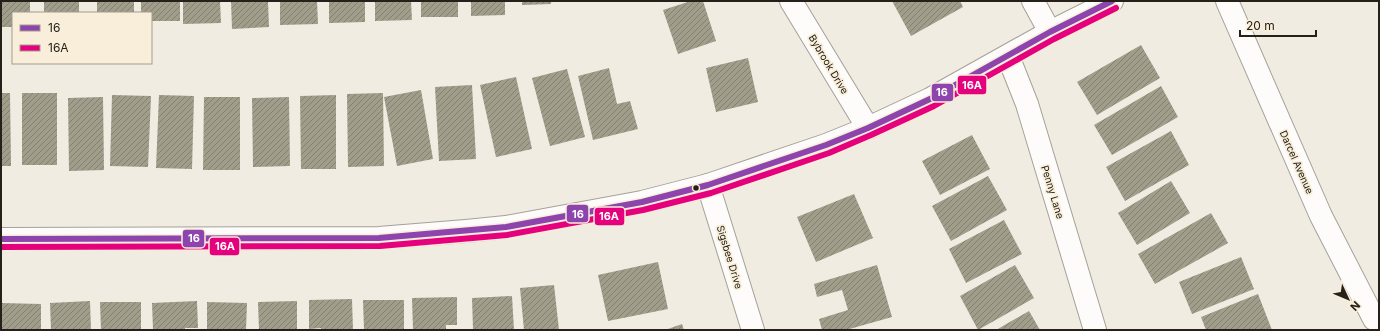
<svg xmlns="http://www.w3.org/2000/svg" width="1380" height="331" font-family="Inter,sans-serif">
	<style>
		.building { fill: url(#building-hatch) }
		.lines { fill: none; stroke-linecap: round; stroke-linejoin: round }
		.minor-casing { stroke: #a5a199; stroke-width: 24 }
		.minor { stroke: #fdfcfa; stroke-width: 22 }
		.bus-1-casing { stroke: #f8eeda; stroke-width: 9 }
		.bus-2-casing { stroke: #f8eeda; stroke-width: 9 }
		.bus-1 { stroke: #8e44ad; stroke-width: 6 }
		.bus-2 { stroke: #e5007d; stroke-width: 6 }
		.bus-dot { fill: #25211a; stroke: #f8eeda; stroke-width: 1.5 }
		.labels { text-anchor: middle; stroke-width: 3.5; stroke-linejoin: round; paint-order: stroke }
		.street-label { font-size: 10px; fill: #25211a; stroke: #f8eeda }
		.line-badge { stroke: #f8eeda; stroke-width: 1.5 }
		.badge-label { font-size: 11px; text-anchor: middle; font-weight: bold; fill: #fff }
	</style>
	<defs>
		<pattern id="building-hatch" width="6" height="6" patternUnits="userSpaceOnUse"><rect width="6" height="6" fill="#a09d8b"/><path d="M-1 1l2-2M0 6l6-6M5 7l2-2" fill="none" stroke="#828071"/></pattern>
	</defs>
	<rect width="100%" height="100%" fill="#f1ece1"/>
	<g class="building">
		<path d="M1 1H30V13H13V27H1Z"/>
		<rect x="44" y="1" width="35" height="12"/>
		<rect x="97" y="1" width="37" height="12"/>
		<path d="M141 1H180V21H151V13H141Z"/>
		<path d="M183 1H220L221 23 183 24Z"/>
		<path d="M231 1H268L269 27 232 29Z"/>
		<path d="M280 1H317L318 24 280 25Z"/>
		<path d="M329 1H365V22L329 23Z"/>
		<path d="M375 1H411L412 20 375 21Z"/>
		<rect x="421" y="1" width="37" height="16"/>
		<path d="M471 1H505V15L471 16Z"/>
		<path d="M522 1H551V4L522 5Z"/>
		<path d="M691 1H703L716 41 678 54 663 10Z"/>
		<path d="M892 1H960L963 7 911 36Z"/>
		<path d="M1141 45 1160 78 1097 115 1077 82Z"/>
		<path d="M748 58 758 102 716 112 706 68Z"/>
		<path d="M609 68 617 104 630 101 638 129 593 140 578 76Z"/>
		<path d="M567 69 585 137 550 146 532 78Z"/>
		<path d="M516 77 532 149 496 157 480 85Z"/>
		<path d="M472 85 476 159 439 161 435 87Z"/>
		<path d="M1161 86 1178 117 1112 155 1094 125Z"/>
		<path d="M421 90 433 159 397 166 384 97Z"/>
		<path d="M1 93H10L11 166H1Z"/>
		<rect x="22" y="93" width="35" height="72"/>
		<path d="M383 93 384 166 348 167 347 94Z"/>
		<path d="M112 95 151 96 148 167 110 166Z"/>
		<path d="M159 95 194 96 192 169 156 168Z"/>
		<path d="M336 95V169H301L300 96Z"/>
		<path d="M103 97 104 170 69 171 68 98Z"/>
		<path d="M204 97H240V170H203Z"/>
		<path d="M289 97 290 166 253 167 252 98Z"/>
		<path d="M1171 131 1189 165 1125 201 1106 167Z"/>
		<path d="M972 135 990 169 940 195 922 161Z"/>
		<path d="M988 176 1007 210 951 241 932 206Z"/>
		<path d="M1171 181 1190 213 1137 245 1118 213Z"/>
		<path d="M854 194 873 238 816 262 797 217Z"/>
		<path d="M1211 213 1228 243 1155 284 1138 254Z"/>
		<path d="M1004 220 1022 254 966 283 949 249Z"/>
		<path d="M1241 257 1254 289 1192 314 1179 282Z"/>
		<path d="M658 262 668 309 608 321 598 275Z"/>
		<path d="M877 265 892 317 846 330H822L819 319 848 310 842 290 817 297 814 284Z"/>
		<path d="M1015 265 1034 298 978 330 960 296Z"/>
		<path d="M554 285 559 330H524L520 288Z"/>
		<path d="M1258 294 1272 330H1206L1201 317Z"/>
		<path d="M512 296 514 330H473L472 298Z"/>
		<path d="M457 297V325H446V330H413L412 298Z"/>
		<path d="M352 299 353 330H321V328L309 329V300Z"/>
		<path d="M363 300H404V330H364Z"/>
		<path d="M90 301 91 330H51L50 303Z"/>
		<path d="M197 301 198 328H185V330H153L152 303Z"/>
		<path d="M297 301V330H259L258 302Z"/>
		<path d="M100 302H141V330H101Z"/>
		<path d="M207 302 247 303 246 330H207Z"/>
		<path d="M1 303 41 304V330H1Z"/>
		<path d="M1029 311 1040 330H996Z"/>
		<path d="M682 324 684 330H665Z"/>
	</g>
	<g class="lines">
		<g class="minor-casing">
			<g id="minor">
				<path d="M791 1 868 128"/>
				<path d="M1033 1 1050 32"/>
				<path d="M1227 1 1321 216 1374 319"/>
				<path d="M1008 56 1027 104 1095 330"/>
				<path d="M708 185 753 330"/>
				<path d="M1 239 379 238 466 231 506 227 642 202 708 185 826 145 868 128 930 99 1050 32 1112 1"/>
			</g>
		</g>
		<use href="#minor" class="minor"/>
		<g class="bus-1-casing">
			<path id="bus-1" d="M1 239 379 238 506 227 642 202 708 185 826 145 868 128 930 99 1050 32 1112 1"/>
		</g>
		<g class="bus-2-casing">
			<path id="bus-2" d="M1 247 380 246 507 235 643 210 711 193 829 153 871 135 934 106 1054 39 1116 8"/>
		</g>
		<use href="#bus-1" class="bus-1"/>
		<use href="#bus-2" class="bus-2"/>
	</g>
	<circle class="bus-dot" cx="696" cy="188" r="3.5"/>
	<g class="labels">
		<g class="street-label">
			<text transform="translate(829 64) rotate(59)" y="4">Bybrook Drive</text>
			<text transform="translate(1297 162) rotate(66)" y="4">Darcel Avenue</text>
			<text transform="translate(1053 192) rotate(73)" y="4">Penny Lane</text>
			<text transform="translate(730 257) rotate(73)" y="4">Sigsbee Drive</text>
		</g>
	</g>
	<g class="line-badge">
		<rect x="957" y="75" width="30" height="20" rx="4" fill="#e5007d"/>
		<rect x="931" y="83" width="23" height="19" rx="4" fill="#8e44ad"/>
		<rect x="566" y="204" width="23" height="19" rx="4" fill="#8e44ad"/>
		<rect x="594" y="207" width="31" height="19" rx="4" fill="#e5007d"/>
		<rect x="182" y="229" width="23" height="19" rx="4" fill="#8e44ad"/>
		<rect x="209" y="237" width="31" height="19" rx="4" fill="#e5007d"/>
	</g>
	<g class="badge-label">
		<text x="972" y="89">16A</text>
		<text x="942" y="96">16</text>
		<text x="578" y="218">16</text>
		<text x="609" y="220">16A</text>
		<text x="194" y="242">16</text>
		<text x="225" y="250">16A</text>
	</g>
	<rect width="1380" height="331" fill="none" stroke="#25211a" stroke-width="4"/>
	<rect x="12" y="12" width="140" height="52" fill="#f8eeda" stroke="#a49c8d"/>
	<rect x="20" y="25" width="20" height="6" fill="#8e44ad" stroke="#a49c8d"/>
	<text x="48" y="32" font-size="12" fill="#25211a">16</text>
	<rect x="20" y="45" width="20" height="6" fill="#e5007d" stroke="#a49c8d"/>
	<text x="48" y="52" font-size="12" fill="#25211a">16A</text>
	<g transform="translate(1348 299) rotate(134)" stroke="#f8eeda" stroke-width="3" paint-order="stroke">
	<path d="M0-3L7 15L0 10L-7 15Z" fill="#25211a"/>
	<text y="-6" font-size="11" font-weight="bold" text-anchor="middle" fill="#25211a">N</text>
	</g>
	<path d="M1240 30v6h76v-6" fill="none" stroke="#25211a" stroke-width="2"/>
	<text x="1246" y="30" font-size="12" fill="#25211a" stroke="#f8eeda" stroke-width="3" paint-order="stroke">20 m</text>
</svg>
